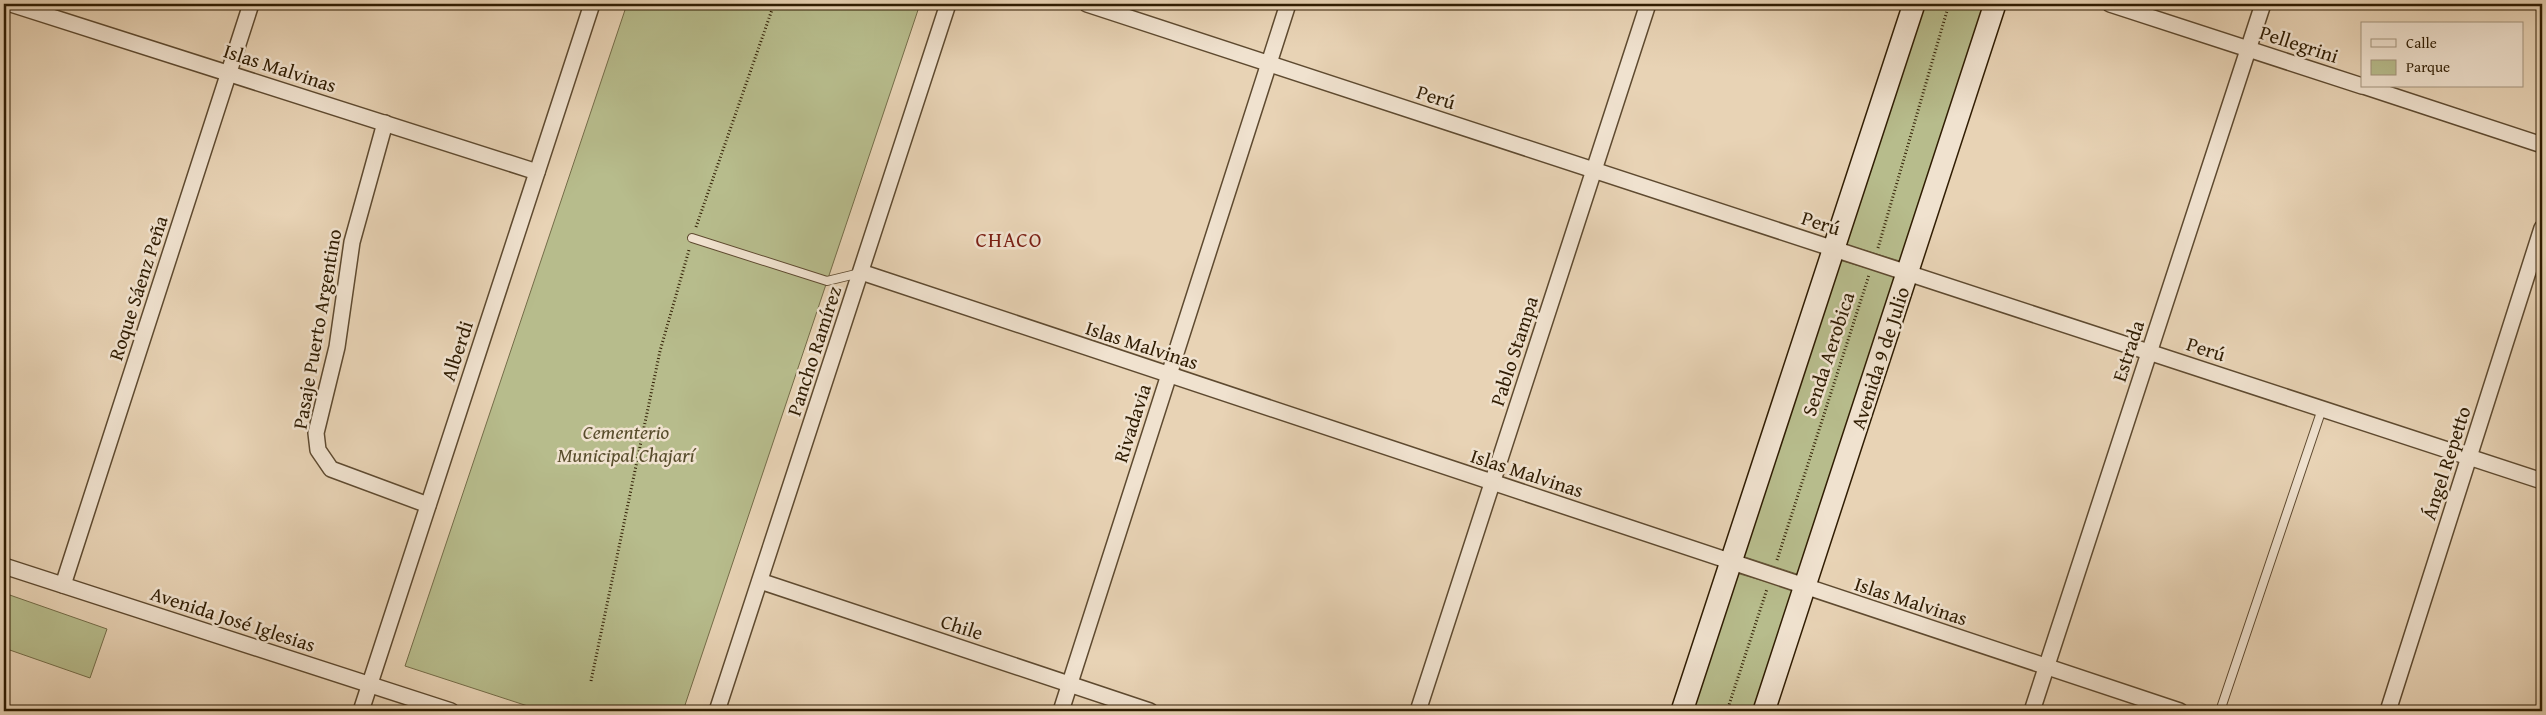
<svg xmlns="http://www.w3.org/2000/svg" width="2546" height="715" font-family="'Gentium Book Plus',serif">
	<style>
		.green { fill: #b7bc8c; stroke: #746c48 }
		.lines { fill: none; stroke-linecap: round; stroke-linejoin: round }
		.lane-casing { stroke: #5e4a30; stroke-width: 10 }
		.street-casing { stroke: #5e4a30; stroke-width: 18 }
		.secondary-casing { stroke: #301d03; stroke-width: 24 }
		.path { stroke: #301d03; stroke-width: 3; stroke-dasharray: 1 2.5; stroke-linecap: butt }
		.lane { stroke: #f0e2cf; stroke-width: 8 }
		.street { stroke: #f0e2cf; stroke-width: 15 }
		.secondary { stroke: #f0e2cf; stroke-width: 21 }
		.labels { text-anchor: middle; stroke-width: 5; stroke-linejoin: round; paint-order: stroke }
		.street-label { font-size: 20px; fill: #301d03; stroke: #f0e2cf }
		.park-label { font-size: 20px; font-style: italic; fill: #584d2c; stroke: #f0e2cf }
		.neighbourhood-label { font-size: 21px; letter-spacing: 1px; fill: #7a1f14; stroke: #f0e2cf }
	</style>
	<rect width="100%" height="100%" fill="#e8d3b5"/>
	<filter id="stains"><feTurbulence type="fractalNoise" baseFrequency=".004" numOctaves="4"/><feColorMatrix values="0 0 0 0 .2 0 0 0 0 .09 0 0 0 0 .02 0 0 0 .5 -.17"/></filter>
	<radialGradient id="worn" r=".72"><stop offset=".6" stop-color="#630" stop-opacity="0"/><stop offset="1" stop-color="#630" stop-opacity=".3"/></radialGradient>
	<g class="green">
		<path d="M627 4H920L683 711H543L405 666Z"/>
		<path d="M1922 4H1988L1903 262 1844 244Z"/>
		<path d="M1839 260 1898 277 1800 575 1742 556Z"/>
		<path d="M1736 573 1796 590 1756 711H1692Z"/>
		<path d="M4 593 107 629 90 678 4 648Z"/>
	</g>
	<g class="lines">
		<g class="lane-casing">
			<g id="lane">
				<path d="M692 238 827 281 860 273"/>
				<path d="M2220 711 2322 409"/>
			</g>
		</g>
		<g class="street-casing">
			<g id="street">
				<path d="M11 4 537 172"/>
				<path d="M1087 4 2542 481"/>
				<path d="M2110 4 2362 86"/>
				<path d="M2363 86 2542 145"/>
				<path d="M385 123 352 242 337 347 316 433 318 450 331 469 428 505"/>
				<path d="M861 272 2180 711"/>
				<path d="M4 566 451 711"/>
				<path d="M760 581 1150 711"/>
				<path d="M63 585 251 4"/>
				<path d="M361 711 592 4"/>
				<path d="M717 711 948 4"/>
				<path d="M1061 711 1288 4"/>
				<path d="M1418 711 1648 4"/>
				<path d="M2032 711 2263 4"/>
				<path d="M2388 711 2542 228"/>
			</g>
		</g>
		<g class="secondary-casing">
			<g id="secondary">
				<path d="M1682 711 1914 4"/>
				<path d="M1764 711 1995 4"/>
			</g>
		</g>
		<g class="path">
			<path d="M696 227 774 4"/>
			<path d="M1878 248 1949 4"/>
			<path d="M1777 560 1869 275"/>
			<path d="M591 681 660 351 689 250"/>
			<path d="M1727 711 1767 589"/>
		</g>
		<use href="#lane" class="lane"/>
		<use href="#street" class="street"/>
		<use href="#secondary" class="secondary"/>
	</g>
	<g class="labels">
		<g class="street-label">
			<text transform="translate(2299 44) rotate(18)" y="7">Pellegrini</text>
			<text transform="translate(280 68) rotate(18)" y="7">Islas Malvinas</text>
			<text transform="translate(1436 97) rotate(18)" y="7">Perú</text>
			<text transform="translate(1821 223) rotate(18)" y="7">Perú</text>
			<text transform="translate(138 288) rotate(-72)" y="7">Roque Sáenz Peña</text>
			<text transform="translate(317 329) rotate(-80)" y="7">Pasaje Puerto Argentino</text>
			<text transform="translate(1142 345) rotate(18)" y="7">Islas Malvinas</text>
			<text transform="translate(2206 349) rotate(18)" y="7">Perú</text>
			<text transform="translate(457 351) rotate(-72)" y="7">Alberdi</text>
			<text transform="translate(814 351) rotate(-72)" y="7">Pancho Ramírez</text>
			<text transform="translate(1514 351) rotate(-72)" y="7">Pablo Stampa</text>
			<text transform="translate(2128 351) rotate(-72)" y="7">Estrada</text>
			<text transform="translate(1828 354) rotate(-72)" y="7">Senda Aerobica</text>
			<text transform="translate(1880 358) rotate(-72)" y="7">Avenida 9 de Julio</text>
			<text transform="translate(1132 423) rotate(-72)" y="7">Rivadavia</text>
			<text transform="translate(2446 463) rotate(-72)" y="7">Ángel Repetto</text>
			<text transform="translate(1527 473) rotate(18)" y="7">Islas Malvinas</text>
			<text transform="translate(1911 601) rotate(18)" y="7">Islas Malvinas</text>
			<text transform="translate(233 619) rotate(18)" y="7">Avenida José Iglesias</text>
			<text transform="translate(962 627) rotate(18)" y="7">Chile</text>
		</g>
		<g class="park-label">
			<text x="626" y="439">Cementerio<tspan x="626" dy="23">Municipal Chajarí</tspan></text>
		</g>
		<g class="neighbourhood-label">
			<text x="1009" y="247">CHACO</text>
		</g>
	</g>
	<rect width="2546" height="715" fill="none" stroke="#e8d3b5" stroke-width="20"/>
	<rect x="5" y="5" width="2536" height="705" fill="none" stroke="#301d03" stroke-width="2.5"/>
	<rect x="10" y="10" width="2526" height="695" fill="none" stroke="#301d03"/>
	<rect x="2361" y="22" width="162" height="65" fill="#f0e2cf" stroke="#a3937d"/>
	<rect x="2371" y="39" width="25" height="8" fill="#f0e2cf" stroke="#a3937d"/>
	<text x="2406" y="48" font-size="15" fill="#301d03">Calle</text>
	<rect x="2371" y="60" width="25" height="15" fill="#b7bc8c" stroke="#a3937d"/>
	<text x="2406" y="72" font-size="15" fill="#301d03">Parque</text>
	<rect width="100%" height="100%" filter="url(#stains)"/>
	<rect width="100%" height="100%" fill="url(#worn)"/>
</svg>
